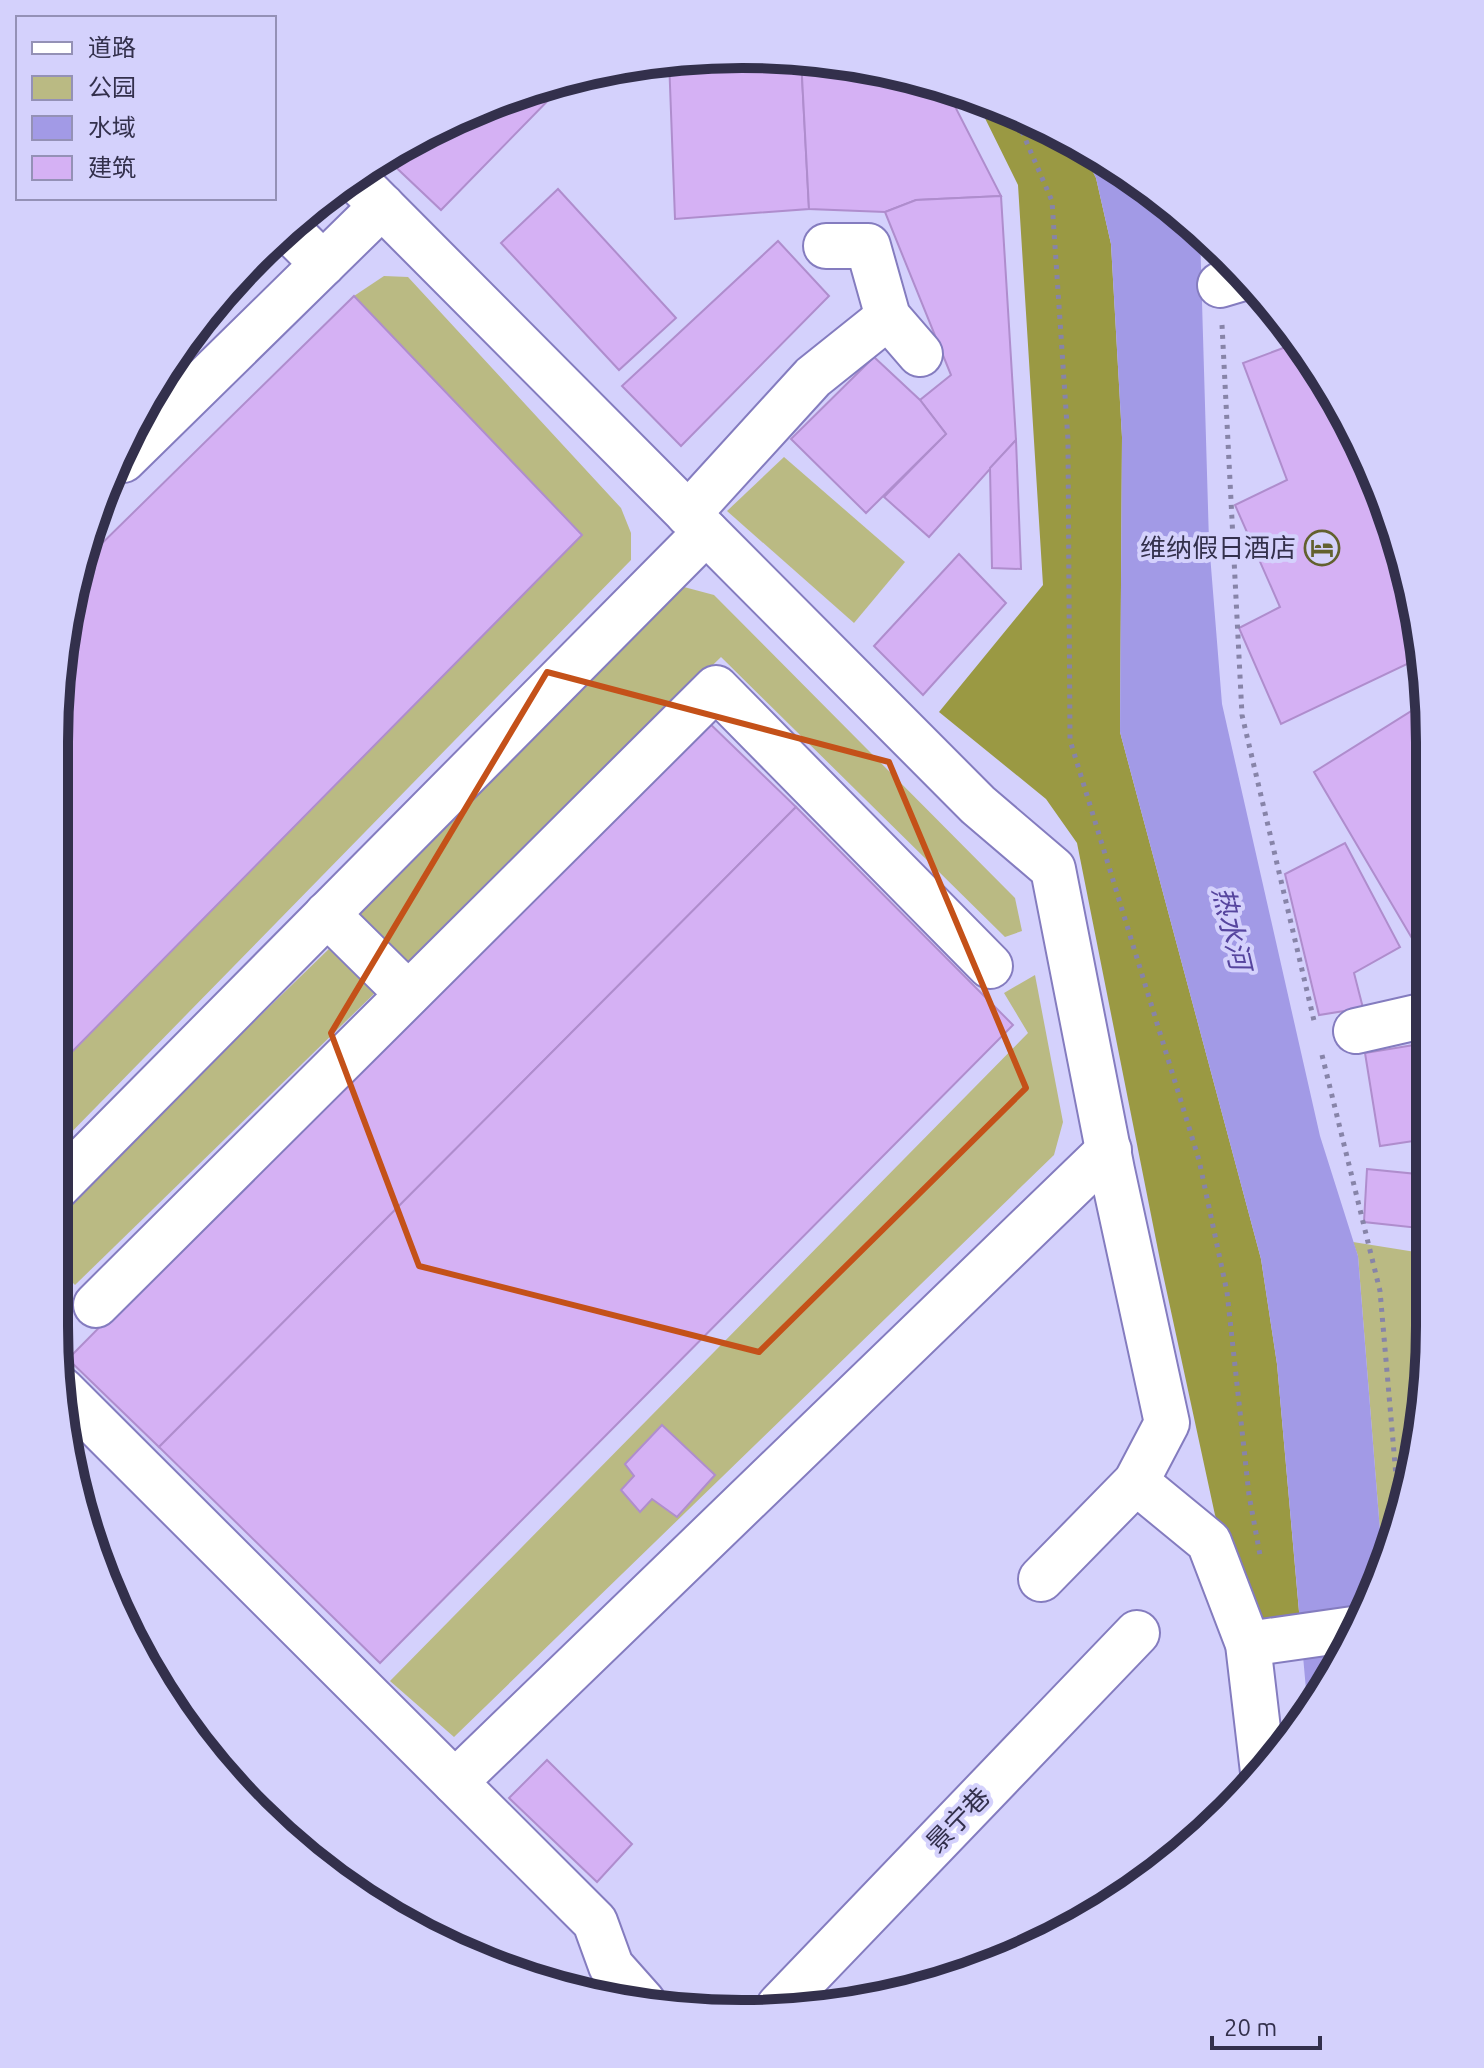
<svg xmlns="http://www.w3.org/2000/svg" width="1484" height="2068" font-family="Ubuntu,'Noto Sans SC',sans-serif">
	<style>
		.green { fill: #baba83 }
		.forest { fill: #9a9943 }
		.water { fill: #a29ae6 }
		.building { fill: #d5b1f4; stroke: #af8dcd; stroke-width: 2 }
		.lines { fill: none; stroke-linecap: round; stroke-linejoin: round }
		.minor-casing { stroke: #847cbf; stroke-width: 48 }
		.path { stroke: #8784a8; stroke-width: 5; stroke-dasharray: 4 6; stroke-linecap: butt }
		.minor { stroke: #fff; stroke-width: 44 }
		.marked { fill: none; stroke: #c45119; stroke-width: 6; stroke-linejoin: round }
		.labels { text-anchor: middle; stroke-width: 8; stroke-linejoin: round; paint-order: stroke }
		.poi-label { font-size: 26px; fill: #33304c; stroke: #d4d1fc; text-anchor: end }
		.street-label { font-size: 26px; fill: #33304c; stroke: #d4d1fc }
		.water-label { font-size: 28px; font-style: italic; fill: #56459e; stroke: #d4d1fc }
		.rim { fill: none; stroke: #33304c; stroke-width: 10 }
	</style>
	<rect width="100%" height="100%" fill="#d4d1fc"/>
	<g class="green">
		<path d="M384 276 408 277 621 508 631 533V560L54 1150V1070L582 535 354 296Z"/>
		<path d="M784 457 905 562 854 623 727 511Z"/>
		<path d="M684 587 714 595 1015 898 1022 931 1005 937 721 657 406 966 354 917 653 609Z"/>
		<path d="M334 944 378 990 75 1285 54 1264V1216Z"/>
		<path d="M1035 975 1063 1122 1054 1155 454 1737 390 1681 1028 1033 1004 993Z"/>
		<path d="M1353 1242 1428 1254 1429 1371 1406 1505 1383 1568 1358 1256Z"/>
	</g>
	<path class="forest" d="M975 98 1047 125 1080 146 1096 178 1111 244 1122 437 1120 732 1261 1259 1277 1364 1300 1623H1259L1215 1515 1161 1265 1077 843 1046 799 939 712 1043 585 1018 185Z"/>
	<path class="water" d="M1080 146 1161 196 1200 233 1209 542 1222 704 1320 1136 1358 1256 1383 1568 1359 1631 1308 1712 1277 1364 1261 1259 1120 732 1122 437 1111 244 1096 178Z"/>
	<g class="building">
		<path d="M787 56 801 58 809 209 675 219 669 59Z"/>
		<path d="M801 58 921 78 945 87 1001 196 916 200 885 212 809 209Z"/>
		<path d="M569 79 441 210 384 156 398 146 521 90Z"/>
		<path d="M558 189 676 318 619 370 501 243Z"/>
		<path d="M1001 196 1016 440 929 537 884 497 946 434 920 400 951 375 885 212 916 200Z"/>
		<path d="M778 241 829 296 681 446 622 386Z"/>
		<path d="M354 296 582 535 54 1070V742L67 607 86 559Z"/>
		<path d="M1294 344 1338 415 1408 590 1424 656 1281 724 1239 628 1280 607 1235 505 1287 480 1243 363Z"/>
		<path d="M874 357 920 400 946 434 866 513 791 439Z"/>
		<path d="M1016 440 1021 569 992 568 990 468Z"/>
		<path d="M959 554 1006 603 923 695 874 646Z"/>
		<path d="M1413 710 1425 730 1426 936 1425 934 1413 940 1314 772Z"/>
		<path d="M703 717 796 807 159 1447 68 1359Z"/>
		<path d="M796 807 1013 1025 380 1663 159 1447Z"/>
		<path d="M1345 843 1400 947 1354 973 1363 1008 1319 1015 1285 874Z"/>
		<path d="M1426 1043 1427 1139 1380 1146 1365 1053Z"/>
		<path d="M1367 1169 1427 1175 1428 1229 1364 1222Z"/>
		<path d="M662 1425 715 1475 677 1517 652 1499 640 1512 621 1490 634 1476 625 1464Z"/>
		<path d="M547 1760 632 1844 597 1882 509 1798Z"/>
	</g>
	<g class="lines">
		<g class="minor-casing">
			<g id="minor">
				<path d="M354 178 978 805 1053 869 1112 1170 1167 1423 1136 1482 1041 1579"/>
				<path d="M286 227 323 264"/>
				<path d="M826 246H868L888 317 920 354"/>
				<path d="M1220 285 1247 277"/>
				<path d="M123 460 382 206"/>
				<path d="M688 514 813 377 888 317"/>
				<path d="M327 914 408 994"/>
				<path d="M1356 1031 1426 1015"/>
				<path d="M54 1190 706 532"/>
				<path d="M96 1305 716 688 990 966"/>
				<path d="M62 1390 595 1922 611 1966 643 2002"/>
				<path d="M1136 1482 1209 1542 1248 1644 1263 1772"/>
				<path d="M1248 1644 1360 1628"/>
				<path d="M455 1782 1109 1150"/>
				<path d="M779 2006 1137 1633"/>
			</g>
		</g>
		<g class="path">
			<path d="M1014 113 1052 201 1068 440 1070 740 1199 1160 1227 1292 1249 1495 1260 1555"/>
			<path d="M1222 325 1242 715 1315 1025"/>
			<path d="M1322 1055 1380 1291 1400 1522"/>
		</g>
		<use href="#minor" class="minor"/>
	</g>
	<path class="marked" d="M547 672 889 762 1026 1088 759 1352 419 1266 331 1033Z"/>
	<defs>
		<g id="hotel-ring" transform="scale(1.8)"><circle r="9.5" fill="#d4d1fc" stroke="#62612e" stroke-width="1.5"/><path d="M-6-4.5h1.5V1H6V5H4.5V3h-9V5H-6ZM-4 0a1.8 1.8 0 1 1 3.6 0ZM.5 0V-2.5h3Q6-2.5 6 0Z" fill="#62612e"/></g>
	</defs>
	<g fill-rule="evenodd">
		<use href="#hotel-ring" x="1322" y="548"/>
	</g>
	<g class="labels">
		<g class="poi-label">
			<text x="1296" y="557">维纳假日酒店</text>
		</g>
		<g class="street-label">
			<text transform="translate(958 1820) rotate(-46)" y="9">景宁巷</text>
		</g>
		<g class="water-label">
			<text transform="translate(1232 928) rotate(77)" y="10">热水河</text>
		</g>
	</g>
	<path d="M0 0H1484V2068H0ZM742 68H742A674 674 0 0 1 1416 742V1326A674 674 0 0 1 742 2000H742A674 674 0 0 1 68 1326V742A674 674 0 0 1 742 68Z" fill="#d4d1fc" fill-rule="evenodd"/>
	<path class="rim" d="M742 68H742A674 674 0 0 1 1416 742V1326A674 674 0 0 1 742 2000H742A674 674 0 0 1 68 1326V742A674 674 0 0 1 742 68Z"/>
	<rect x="16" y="16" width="260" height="184" fill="#d4d1fc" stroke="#9491b6" stroke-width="2"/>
	<rect x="32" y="42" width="40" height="12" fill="#ffffff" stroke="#9491b6" stroke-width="2"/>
	<text x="88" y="56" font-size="24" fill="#33304c">道路</text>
	<rect x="32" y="76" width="40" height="24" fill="#baba83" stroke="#9491b6" stroke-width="2"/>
	<text x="88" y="96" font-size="24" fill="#33304c">公园</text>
	<rect x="32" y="116" width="40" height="24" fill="#a29ae6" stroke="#9491b6" stroke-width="2"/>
	<text x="88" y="136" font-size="24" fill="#33304c">水域</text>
	<rect x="32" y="156" width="40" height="24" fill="#d5b1f4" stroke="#9491b6" stroke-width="2"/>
	<text x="88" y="176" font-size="24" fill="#33304c">建筑</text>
	<path d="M1212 2036v12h108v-12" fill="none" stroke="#33304c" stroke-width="4"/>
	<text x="1224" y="2036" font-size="24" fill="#33304c" stroke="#d4d1fc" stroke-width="6" paint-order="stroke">20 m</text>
</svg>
